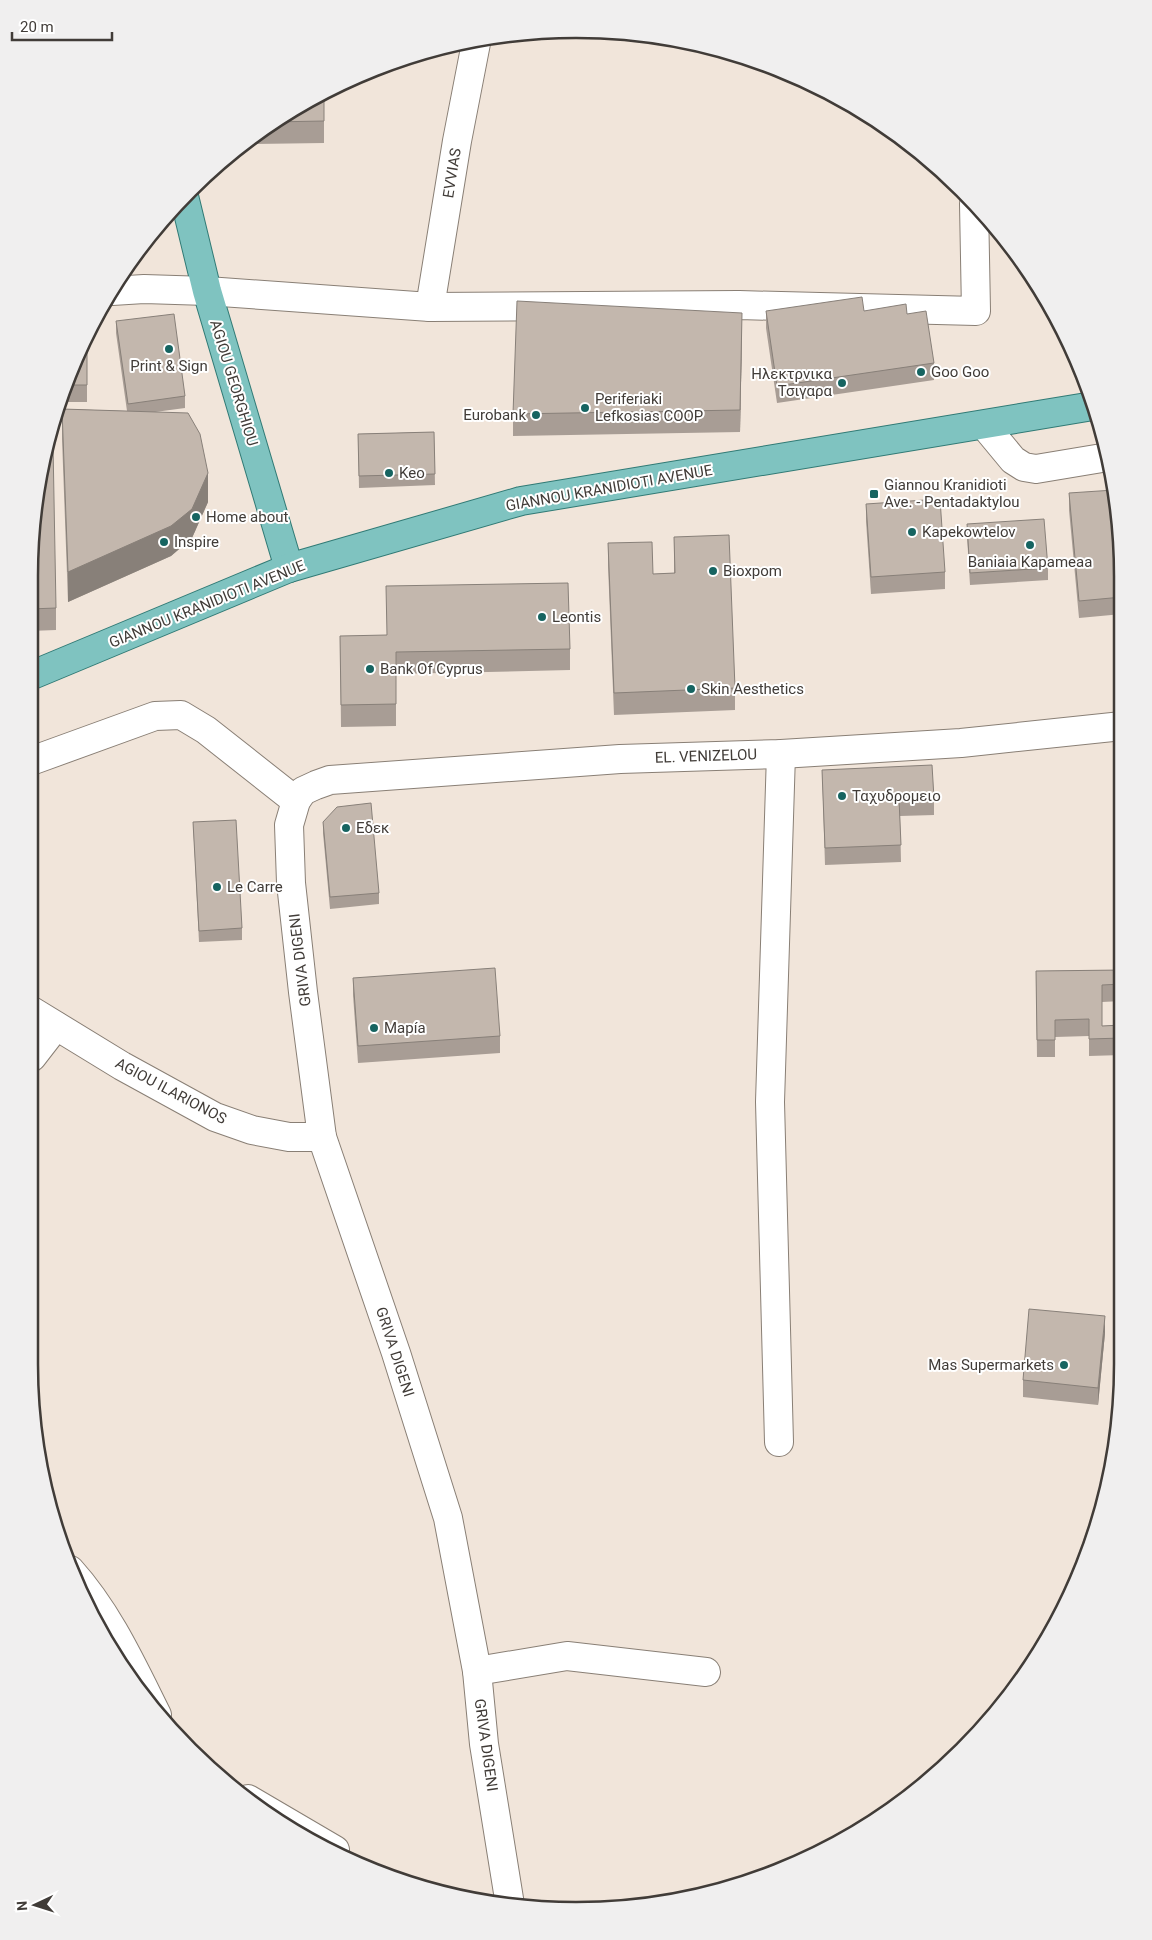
<svg xmlns="http://www.w3.org/2000/svg" width="1152" height="1940" font-family="Roboto,sans-serif">
	<style>
		.lines { fill: none; stroke-linecap: round; stroke-linejoin: round }
		.minor-casing { stroke: #897f75; stroke-width: 30 }
		.major-casing { stroke: #317a75; stroke-width: 30 }
		.minor { stroke: #fff; stroke-width: 28 }
		.major { stroke: #7fc3c0; stroke-width: 28 }
		.wall { fill: #a89d95 }
		.shaded-wall { fill: #888079 }
		.building { fill: #c3b7ad; stroke: #888079 }
		.poi-dot { fill: #166461; stroke: #fff; stroke-width: 2 }
		.labels { text-anchor: middle; stroke-width: 4; stroke-linejoin: round; paint-order: stroke }
		.street-label { font-size: 15px; fill: #413c38; stroke: #fff }
		.poi-label { font-size: 15px; fill: #413c38; stroke: #fff; text-anchor: start }
		.rim { fill: none; stroke: #413c38; stroke-width: 2.5 }
	</style>
	<rect width="100%" height="100%" fill="#f1e5da"/>
	<g class="lines">
		<g class="minor-casing">
			<g id="minor">
				<path d="M112 291 144 289 207 291 430 307 739 305 976 311 974 204"/>
				<path d="M430 307 457 141 477 38"/>
				<path d="M984 425 1013 460 1024 467 1036 469 1108 457"/>
				<path d="M31 761 155 716 181 715 206 730 296 801"/>
				<path d="M32 1011 122 1066 215 1117 252 1130 289 1137H322"/>
				<path d="M32 1057 56 1026"/>
				<path d="M779 1442 770 1102 781 754"/>
				<path d="M70 1570C108 1612 132 1665 157 1715"/>
				<path d="M477 1671 567 1656 706 1672"/>
				<path d="M248 1799 335 1850"/>
				<path d="M510 1905 484 1744 477 1671 448 1518 396 1353 322 1137 303 992 291 883 289 825 296 801 303 791 316 785 330 780 620 759 781 754 961 743 1122 726"/>
			</g>
		</g>
		<g class="major-casing">
			<g id="major">
				<path d="M184 196 207 291 289 568"/>
				<path d="M30 676 289 568 521 501 1093 406"/>
			</g>
		</g>
		<use href="#minor" class="minor"/>
		<use href="#major" class="major"/>
	</g>
	<g class="wall">
		<path d="M324 93V143L244 144 272 121Z"/>
		<path d="M1040 289 1046 297H1041Z"/>
		<path d="M766 311H864L907 314 934 363V380L777 403 766 328Z"/>
		<path d="M116 321 185 396V408L155 412 208 502 192 538 171 556 68 602 62 439V409L127 411 116 333Z"/>
		<path d="M742 335 740 432 513 436V414Z"/>
		<path d="M87 342V402H57Z"/>
		<path d="M434 432 435 485 359 488 358 434Z"/>
		<path d="M1069 493 1122 540V614L1079 618 1069 510Z"/>
		<path d="M866 504 945 572V589L871 594 866 521Z"/>
		<path d="M967 524 1048 568V580L970 585 967 536Z"/>
		<path d="M674 537 735 688V710L614 715 608 565V543L653 574 674 573Z"/>
		<path d="M30 540 56 608V630L30 631Z"/>
		<path d="M340 636 570 649V670L396 674V726L341 727Z"/>
		<path d="M822 770 934 798V815L900 816 901 862 825 865Z"/>
		<path d="M193 822 242 928V940L199 942Z"/>
		<path d="M323 822 379 893V904L330 909 323 833Z"/>
		<path d="M1122 970V1001L1102 1002V1026L1122 1025V1055L1089 1056V1036L1055 1037V1057H1037L1036 971Z"/>
		<path d="M353 978 500 1036V1053L358 1063 353 995Z"/>
		<path d="M1105 1333 1098 1405 1023 1397V1380Z"/>
	</g>
	<g class="shaded-wall">
		<path d="M742 313V335L740 432V410Z"/>
		<path d="M208 473V502L192 538 171 556 68 602V572Z"/>
		<path d="M1105 1316V1333L1098 1405V1388Z"/>
	</g>
	<g class="building">
		<path d="M324 93V121L271 122 272 121Z"/>
		<path d="M862 297 864 311 906 304 907 314 926 311 934 363 777 386 766 311Z"/>
		<path d="M517 301 742 313 740 410 513 414Z"/>
		<path d="M174 314 185 396 128 404 116 321Z"/>
		<path d="M87 342V385H65Z"/>
		<path d="M62 409 188 413 200 434 208 473 192 509 171 526 68 572Z"/>
		<path d="M434 432 435 474 359 476 358 434Z"/>
		<path d="M49 444H53L56 608 30 609V540Z"/>
		<path d="M1114 490 1122 540V597L1079 601 1069 493Z"/>
		<path d="M940 499 945 572 871 577 866 504Z"/>
		<path d="M1044 519 1048 568 970 573 967 524Z"/>
		<path d="M729 535 735 688 614 693 608 543 652 542 653 574 675 573 674 537Z"/>
		<path d="M568 583 570 649 396 652V704L341 705 340 636 387 635 386 586Z"/>
		<path d="M932 765 934 798 899 799 901 845 825 848 822 770Z"/>
		<path d="M371 803 379 893 330 897 323 822 337 807Z"/>
		<path d="M236 820 242 928 199 931 193 822Z"/>
		<path d="M495 968 500 1036 358 1046 353 978Z"/>
		<path d="M1122 970V984L1102 985V1026L1122 1025V1038L1089 1039V1019L1055 1020V1040H1037L1036 971Z"/>
		<path d="M1029 1309 1105 1316 1098 1388 1023 1380Z"/>
	</g>
	<g class="poi-dot">
		<circle cx="169" cy="349" r="5"/>
		<circle cx="921" cy="372" r="5"/>
		<circle cx="842" cy="383" r="5"/>
		<circle cx="585" cy="408" r="5"/>
		<circle cx="536" cy="415" r="5"/>
		<circle cx="389" cy="473" r="5"/>
		<rect x="869" y="489" width="10" height="10" rx="2.5"/>
		<circle cx="196" cy="517" r="5"/>
		<circle cx="912" cy="532" r="5"/>
		<circle cx="164" cy="542" r="5"/>
		<circle cx="1030" cy="545" r="5"/>
		<circle cx="713" cy="571" r="5"/>
		<circle cx="542" cy="617" r="5"/>
		<circle cx="370" cy="669" r="5"/>
		<circle cx="691" cy="689" r="5"/>
		<circle cx="842" cy="796" r="5"/>
		<circle cx="346" cy="828" r="5"/>
		<circle cx="217" cy="887" r="5"/>
		<circle cx="374" cy="1028" r="5"/>
		<circle cx="1064" cy="1365" r="5"/>
	</g>
	<g class="labels">
		<g class="street-label">
			<text transform="translate(452 173) rotate(-81)" y="5">EVVIAS</text>
			<text transform="translate(234 383) rotate(73)" y="5">AGIOU GEORGHIOU</text>
			<text transform="translate(609 488) rotate(-10)" y="5">GIANNOU KRANIDIOTI AVENUE</text>
			<text transform="translate(207 604) rotate(-22)" y="5">GIANNOU KRANIDIOTI AVENUE</text>
			<text transform="translate(706 756) rotate(-2)" y="5">EL. VENIZELOU</text>
			<text transform="translate(300 960) rotate(-97)" y="5">GRIVA DIGENI</text>
			<text transform="translate(171 1091) rotate(28)" y="5">AGIOU ILARIONOS</text>
			<text transform="translate(395 1352) rotate(72)" y="5">GRIVA DIGENI</text>
			<text transform="translate(486 1745) rotate(82)" y="5">GRIVA DIGENI</text>
		</g>
		<g class="poi-label">
			<text x="169" y="371" text-anchor="middle">Print &amp; Sign</text>
			<text x="931" y="377">Goo Goo</text>
			<text x="832" y="379" text-anchor="end">Ηλεκτρνικα<tspan x="832" dy="17">Τσιγαρα</tspan></text>
			<text x="595" y="404">Periferiaki<tspan x="595" dy="17">Lefkosias COOP</tspan></text>
			<text x="526" y="420" text-anchor="end">Eurobank</text>
			<text x="399" y="478">Keo</text>
			<text x="884" y="490">Giannou Kranidioti<tspan x="884" dy="17">Ave. - Pentadaktylou</tspan></text>
			<text x="206" y="522">Home about</text>
			<text x="922" y="537">Kapekowtelov</text>
			<text x="174" y="547">Inspire</text>
			<text x="1030" y="567" text-anchor="middle">Baniaia Kapameaa</text>
			<text x="723" y="576">Bioxpom</text>
			<text x="552" y="622">Leontis</text>
			<text x="380" y="674">Bank Of Cyprus</text>
			<text x="701" y="694">Skin Aesthetics</text>
			<text x="852" y="801">Ταχυδρομειο</text>
			<text x="356" y="833">Εδεκ</text>
			<text x="227" y="892">Le Carre</text>
			<text x="384" y="1033">Mapía</text>
			<text x="1054" y="1370" text-anchor="end">Mas Supermarkets</text>
		</g>
	</g>
	<path d="M0 0H1152V1940H0ZM576 38H576A538 538 0 0 1 1114 576V1364A538 538 0 0 1 576 1902H576A538 538 0 0 1 38 1364V576A538 538 0 0 1 576 38Z" fill="#f0efef" fill-rule="evenodd"/>
	<path class="rim" d="M576 38H576A538 538 0 0 1 1114 576V1364A538 538 0 0 1 576 1902H576A538 538 0 0 1 38 1364V576A538 538 0 0 1 576 38Z"/>
	<g transform="translate(35 1905) rotate(266)" stroke="#ffffff" stroke-width="4" paint-order="stroke">
	<path d="M0-4L9 19L0 12L-9 19Z" fill="#413c38"/>
	<text y="-8" font-size="14" font-weight="bold" text-anchor="middle" fill="#413c38">N</text>
	</g>
	<path d="M12 32v8h100v-8" fill="none" stroke="#413c38" stroke-width="2.5"/>
	<text x="20" y="32" font-size="15" fill="#413c38" stroke="#ffffff" stroke-width="4" paint-order="stroke">20 m</text>
</svg>
